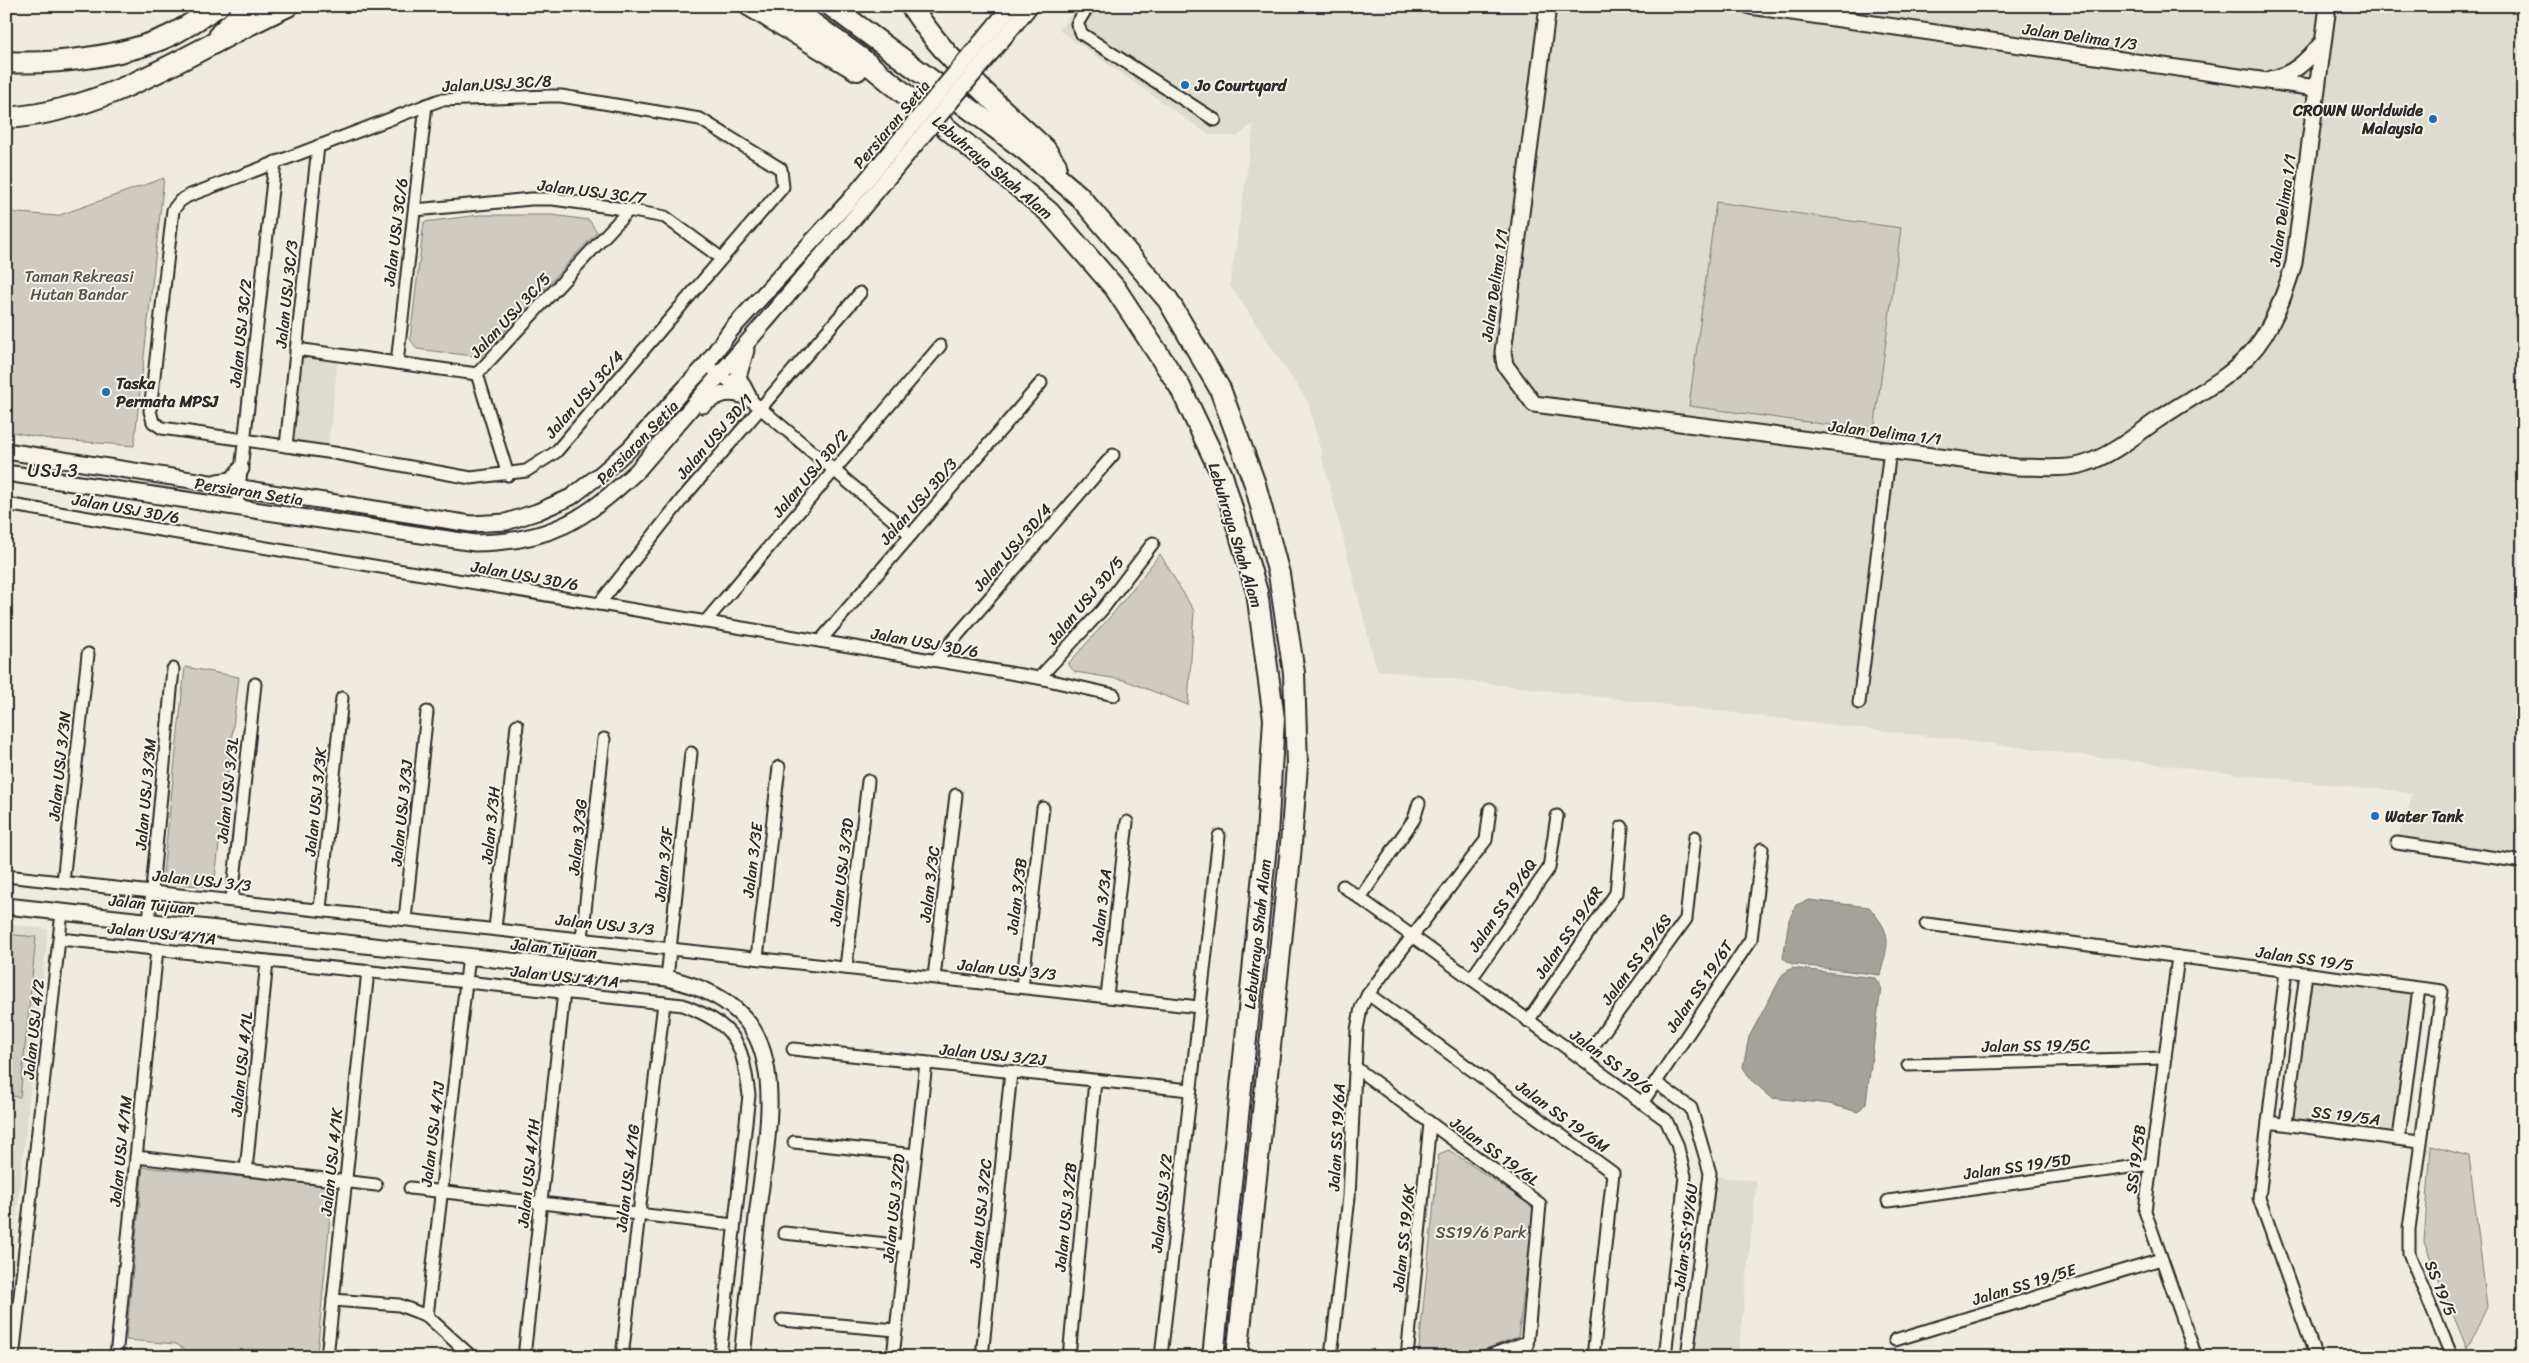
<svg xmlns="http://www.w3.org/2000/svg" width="2529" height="1363" font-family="Sriracha,sans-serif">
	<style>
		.built { fill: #dedbd1 }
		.green { fill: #cfcbc2; stroke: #7d7b76 }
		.water { fill: #a4a29a; stroke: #74726e }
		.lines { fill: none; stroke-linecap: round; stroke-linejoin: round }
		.street-casing { stroke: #2b2b2b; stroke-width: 15 }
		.secondary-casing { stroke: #2b2b2b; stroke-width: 19 }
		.highway-casing { stroke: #2b2b2b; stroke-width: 24 }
		.street { stroke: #f7f3e8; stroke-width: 11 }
		.secondary { stroke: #f7f3e8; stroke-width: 15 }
		.highway { stroke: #f7f3e8; stroke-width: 20 }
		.secondary-bridge-casing { stroke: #2b2b2b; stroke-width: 19; stroke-linecap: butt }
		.secondary-bridge { stroke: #f7f3e8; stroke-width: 15 }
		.poi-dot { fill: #1f6fb2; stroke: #f7f3e8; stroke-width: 2 }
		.labels { text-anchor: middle; stroke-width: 4; stroke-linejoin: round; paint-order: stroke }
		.street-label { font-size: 16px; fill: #2b2b2b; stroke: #f7f3e8 }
		.poi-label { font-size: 16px; font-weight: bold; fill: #2b2b2b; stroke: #f7f3e8; text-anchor: start }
		.park-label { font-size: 16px; fill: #545351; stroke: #f7f3e8 }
		.neighbourhood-label { font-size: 18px; letter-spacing: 1px; fill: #2b2b2b; stroke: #f7f3e8 }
	</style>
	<rect width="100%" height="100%" fill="#efebe0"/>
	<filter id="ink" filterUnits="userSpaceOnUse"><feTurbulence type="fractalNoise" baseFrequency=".02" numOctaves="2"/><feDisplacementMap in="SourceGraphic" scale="10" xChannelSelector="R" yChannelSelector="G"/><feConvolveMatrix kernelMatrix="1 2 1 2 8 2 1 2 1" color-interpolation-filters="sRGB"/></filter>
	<g filter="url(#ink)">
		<g class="built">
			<path d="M1078 6H2523V868L2393 851 2413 794 2379 788 2365 789 1377 670 1308 402 1230 285 1254 123 1237 137 1209 135 1059 30Z"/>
			<path d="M300 353 338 358 328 448 290 442Z"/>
			<path d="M6 924 48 929 6 1311Z"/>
			<path d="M2309 979 2414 993 2396 1133 2292 1120Z"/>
			<path d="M1713 1176 1757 1181 1738 1357H1691Z"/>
		</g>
		<g class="green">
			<path d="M164 178 134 446 50 439 6 431V212L57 216Z"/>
			<path d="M1716 202 1901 228 1874 431 1689 406Z"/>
			<path d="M479 215H552L589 220 597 232 481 357 417 349 410 339 424 222Z"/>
			<path d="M1160 554 1194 611 1188 705 1124 680 1075 672 1068 664 1112 615Z"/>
			<path d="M185 667 239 677 214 887 162 883Z"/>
			<path d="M6 934 36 937 20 1097 6 1096Z"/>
			<path d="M2431 1146 2469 1156 2487 1307 2467 1349 2424 1242Z"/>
			<path d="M1449 1150 1535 1208 1518 1337 1465 1357H1418L1439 1154Z"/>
			<path d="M143 1167 333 1186 317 1354 315 1357H197L176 1344 126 1340Z"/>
		</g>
		<g class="water">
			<path d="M1809 900 1869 907C1893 935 1889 941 1880 975L1792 964 1783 958 1789 920 1796 905Z"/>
			<path d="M1792 968 1875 978 1881 987 1866 1103 1858 1112 1830 1104 1772 1098 1751 1080 1743 1067 1749 1037 1783 974Z"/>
		</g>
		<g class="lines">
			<g class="street-casing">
				<g id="street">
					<path d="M1088 6 1077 24 1082 34 1215 120"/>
					<path d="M548 96H561L700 119 781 169 783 187 556 452 526 471 471 478 334 453 162 428 153 422 150 411 173 210 180 201 188 196 440 100Z"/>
					<path d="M415 210 531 199H553L617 208 665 217 721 258"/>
					<path d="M296 349 477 374 629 210"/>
					<path d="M397 363 426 105"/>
					<path d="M706 365 721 375 911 535"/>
					<path d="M477 374 508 475"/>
					<path d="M286 446 318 146"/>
					<path d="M6 504 1039 678 1114 695"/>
					<path d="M237 507 275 162"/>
					<path d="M599 604 683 498 860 293"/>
					<path d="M705 622 940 346"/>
					<path d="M820 641 1041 383"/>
					<path d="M936 660 1113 455"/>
					<path d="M1039 678 1102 610 1153 543"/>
					<path d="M1859 703 1890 450"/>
					<path d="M2397 843 2523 862"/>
					<path d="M6 876 1199 1007"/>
					<path d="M63 882 88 654"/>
					<path d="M1343 886 1666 1120 1677 1144 1685 1176 1665 1357"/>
					<path d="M1360 898 1414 819 1419 803"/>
					<path d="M232 899 255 684"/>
					<path d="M320 909 342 698"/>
					<path d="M405 919 427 712"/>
					<path d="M149 921 173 669"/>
					<path d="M1926 924 2442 991 2409 1229V1254L2452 1357"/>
					<path d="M495 929 517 725"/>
					<path d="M582 938 604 739"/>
					<path d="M60 939 683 1005C735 1026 742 1039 749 1095L720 1357"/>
					<path d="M2178 957 2145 1211 2196 1357"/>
					<path d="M757 958 779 767"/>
					<path d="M846 967 868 781"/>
					<path d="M2286 971 2259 1198 2316 1357"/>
					<path d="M934 977 956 795"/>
					<path d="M667 978 691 753"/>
					<path d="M1471 979 1549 868 1557 816"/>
					<path d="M1022 987 1043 808"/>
					<path d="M1368 994 1613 1173 1593 1357"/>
					<path d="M1107 996 1127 822"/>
					<path d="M1528 1021 1616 893 1622 827"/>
					<path d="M793 1049 1190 1090"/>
					<path d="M1583 1060 1686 919 1695 837"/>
					<path d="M1908 1065 2165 1058"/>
					<path d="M1356 1068 1540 1204 1526 1357"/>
					<path d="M1655 1082 1691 1108 1710 1173 1687 1357"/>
					<path d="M1642 1103 1751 939 1762 849"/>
					<path d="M2268 1122 2419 1142"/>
					<path d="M2286 1123 2306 974"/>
					<path d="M2399 1138 2419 989"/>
					<path d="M794 1142 915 1155"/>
					<path d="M136 1157 376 1185"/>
					<path d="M246 1170 267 961"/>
					<path d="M410 1188 734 1225"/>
					<path d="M1888 1201 2151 1164"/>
					<path d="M784 1233 905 1246"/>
					<path d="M333 1300 399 1305 427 1316 472 1357"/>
					<path d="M427 1316 469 956"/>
					<path d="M782 1320 896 1330"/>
					<path d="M1895 1340 2161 1259"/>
					<path d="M9 1357 14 1350 62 912"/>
					<path d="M116 1357 157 949"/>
					<path d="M327 1357 368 971"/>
					<path d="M524 1357 564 992"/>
					<path d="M622 1357 664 1003"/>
					<path d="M893 1357 926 1063"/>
					<path d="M982 1357 1011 1072"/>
					<path d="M1069 1357 1095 1081"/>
					<path d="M1161 1357 1219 836"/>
					<path d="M1331 1357 1349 1197 1357 1030 1361 1008 1368 994 1486 840 1490 809"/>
					<path d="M1407 1357 1430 1123"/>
					<path d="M1485 1357 1527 1342"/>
				</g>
			</g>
			<g class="secondary-casing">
				<g id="secondary">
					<path d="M1548 6 1503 352 1505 365 1534 404 2016 467C2037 467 2064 470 2084 464 2112 455 2133 437 2156 421 2187 399 2223 383 2249 355 2272 331 2285 294 2294 263L2328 6"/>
					<path d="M1750 6 2316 88"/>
					<path d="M2271 79C2294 75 2308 59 2322 43"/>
					<path d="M746 350 738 377 749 398"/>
					<path d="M703 405C719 393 730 389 749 398"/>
					<path d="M6 451 471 524 506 522 537 512 571 497 602 473 630 448 706 365 730 331 849 201"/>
					<path d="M6 473 475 543C550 542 583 521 637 471L861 210"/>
					<path d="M217 482 232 480 241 469"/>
					<path d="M6 906 667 978C699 986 734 999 753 1030 783 1080 763 1161 757 1217 752 1263 747 1310 742 1357"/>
				</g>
			</g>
			<g class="highway-casing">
				<g id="highway">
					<path d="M750 6 857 70"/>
					<path d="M789 6 862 59 1049 212 1115 288 1180 387 1222 475 1257 592 1274 719 1267 836 1213 1357"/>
					<path d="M831 6 1024 149 1078 195 1168 300 1220 389 1255 484 1279 574 1294 673 1297 765 1290 857 1237 1357"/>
					<path d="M911 6C946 61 997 104 1045 149L1056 165"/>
					<path d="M220 34 249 6"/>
					<path d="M6 62C54 65 125 56 169 36 186 28 202 16 219 6"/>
					<path d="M6 118C111 111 195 48 288 6"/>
				</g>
			</g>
			<use href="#street" class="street"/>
			<use href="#secondary" class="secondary"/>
			<use href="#highway" class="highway"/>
			<g class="secondary-bridge-casing">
				<g id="secondary-bridge">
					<path d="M849 201 1011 6"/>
					<path d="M861 210 1030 6"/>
				</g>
			</g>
			<use href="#secondary-bridge" class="secondary-bridge"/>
		</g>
	</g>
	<g class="poi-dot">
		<circle cx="1185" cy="85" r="5"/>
		<circle cx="2433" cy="119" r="5"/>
		<circle cx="106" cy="392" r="5"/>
		<circle cx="2375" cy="816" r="5"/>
	</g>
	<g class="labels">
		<g class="street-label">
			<text transform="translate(2080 36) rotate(8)" y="6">Jalan Delima 1/3</text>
			<text transform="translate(497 83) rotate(-3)" y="6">Jalan USJ 3C/8</text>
			<text transform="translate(891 124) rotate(-50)" y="6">Persiaran Setia</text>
			<text transform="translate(993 167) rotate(40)" y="6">Lebuhraya Shah Alam</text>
			<text transform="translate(592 191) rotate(7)" y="6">Jalan USJ 3C/7</text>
			<text transform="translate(2282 210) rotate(-82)" y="6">Jalan Delima 1/1</text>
			<text transform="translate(395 232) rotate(-83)" y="6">Jalan USJ 3C/6</text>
			<text transform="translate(1494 285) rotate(-82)" y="6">Jalan Delima 1/1</text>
			<text transform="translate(286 294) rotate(-84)" y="6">Jalan USJ 3C/3</text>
			<text transform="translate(510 315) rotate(-47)" y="6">Jalan USJ 3C/5</text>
			<text transform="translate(240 333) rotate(-84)" y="6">Jalan USJ 3C/2</text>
			<text transform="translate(584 394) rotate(-49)" y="6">Jalan USJ 3C/4</text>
			<text transform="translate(1885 432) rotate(7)" y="6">Jalan Delima 1/1</text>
			<text transform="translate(714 436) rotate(-49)" y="6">Jalan USJ 3D/1</text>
			<text transform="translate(637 442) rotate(-46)" y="6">Persiaran Setia</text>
			<text transform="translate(810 473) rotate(-50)" y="6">Jalan USJ 3D/2</text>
			<text transform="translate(249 491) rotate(9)" y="6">Persiaran Setia</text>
			<text transform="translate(918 501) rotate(-49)" y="6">Jalan USJ 3D/3</text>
			<text transform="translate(126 508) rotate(10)" y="6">Jalan USJ 3D/6</text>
			<text transform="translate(1236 535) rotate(73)" y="6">Lebuhraya Shah Alam</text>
			<text transform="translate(1012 547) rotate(-49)" y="6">Jalan USJ 3D/4</text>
			<text transform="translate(525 575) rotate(10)" y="6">Jalan USJ 3D/6</text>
			<text transform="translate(1085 600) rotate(-50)" y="6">Jalan USJ 3D/5</text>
			<text transform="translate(925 642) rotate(10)" y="6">Jalan USJ 3D/6</text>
			<text transform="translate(59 766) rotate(-84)" y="6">Jalan USJ 3/3N</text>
			<text transform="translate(227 790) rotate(-84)" y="6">Jalan USJ 3/3L</text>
			<text transform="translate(145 794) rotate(-85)" y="6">Jalan USJ 3/3M</text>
			<text transform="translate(315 802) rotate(-84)" y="6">Jalan USJ 3/3K</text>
			<text transform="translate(401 813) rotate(-84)" y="6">Jalan USJ 3/3J</text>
			<text transform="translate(490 825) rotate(-84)" y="6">Jalan 3/3H</text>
			<text transform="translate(577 837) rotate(-84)" y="6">Jalan 3/3G</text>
			<text transform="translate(752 860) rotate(-83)" y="6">Jalan 3/3E</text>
			<text transform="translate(663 864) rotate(-84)" y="6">Jalan 3/3F</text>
			<text transform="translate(841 872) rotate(-83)" y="6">Jalan USJ 3/3D</text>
			<text transform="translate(202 880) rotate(6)" y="6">Jalan USJ 3/3</text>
			<text transform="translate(929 884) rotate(-83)" y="6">Jalan 3/3C</text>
			<text transform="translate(1016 896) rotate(-83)" y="6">Jalan 3/3B</text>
			<text transform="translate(152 904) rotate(6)" y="6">Jalan Tujuan</text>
			<text transform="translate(1502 905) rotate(-56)" y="6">Jalan SS 19/6Q</text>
			<text transform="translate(1101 907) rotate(-83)" y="6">Jalan 3/3A</text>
			<text transform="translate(605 924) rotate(6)" y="6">Jalan USJ 3/3</text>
			<text transform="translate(1568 932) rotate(-56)" y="6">Jalan SS 19/6R</text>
			<text transform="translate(162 933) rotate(6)" y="6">Jalan USJ 4/1A</text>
			<text transform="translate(1257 934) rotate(-84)" y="6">Lebuhraya Shah Alam</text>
			<text transform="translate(554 948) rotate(6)" y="6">Jalan Tujuan</text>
			<text transform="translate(2305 958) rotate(8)" y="6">Jalan SS 19/5</text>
			<text transform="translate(1636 959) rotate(-54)" y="6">Jalan SS 19/6S</text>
			<text transform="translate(1007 969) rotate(6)" y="6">Jalan USJ 3/3</text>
			<text transform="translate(565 976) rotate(6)" y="6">Jalan USJ 4/1A</text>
			<text transform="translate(1699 986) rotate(-56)" y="6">Jalan SS 19/6T</text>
			<text transform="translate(33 1029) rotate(-84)" y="6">Jalan USJ 4/2</text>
			<text transform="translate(2036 1045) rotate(-1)" y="6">Jalan SS 19/5C</text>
			<text transform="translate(993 1054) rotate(6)" y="6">Jalan USJ 3/2J</text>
			<text transform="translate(1612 1061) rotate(36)" y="6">Jalan SS 19/6</text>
			<text transform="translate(241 1064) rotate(-84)" y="6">Jalan USJ 4/1L</text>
			<text transform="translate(2346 1115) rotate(7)" y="6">SS 19/5A</text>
			<text transform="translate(1563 1116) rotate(36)" y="6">Jalan SS 19/6M</text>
			<text transform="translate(432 1134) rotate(-83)" y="6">Jalan USJ 4/1J</text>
			<text transform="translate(1336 1137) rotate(-87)" y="6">Jalan SS 19/6A</text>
			<text transform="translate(120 1151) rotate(-84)" y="6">Jalan USJ 4/1M</text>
			<text transform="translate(1495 1151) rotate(36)" y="6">Jalan SS 19/6L</text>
			<text transform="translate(2135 1159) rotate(-82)" y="6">SS 19/5B</text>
			<text transform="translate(331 1162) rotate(-84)" y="6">Jalan USJ 4/1K</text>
			<text transform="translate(2017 1166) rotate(-8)" y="6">Jalan SS 19/5D</text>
			<text transform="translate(528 1173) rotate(-84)" y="6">Jalan USJ 4/1H</text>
			<text transform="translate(627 1178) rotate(-83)" y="6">Jalan USJ 4/1G</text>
			<text transform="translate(1161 1203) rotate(-84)" y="6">Jalan USJ 3/2</text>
			<text transform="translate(893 1208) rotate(-84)" y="6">Jalan USJ 3/2D</text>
			<text transform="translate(980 1213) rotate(-84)" y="6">Jalan USJ 3/2C</text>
			<text transform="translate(1065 1217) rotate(-84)" y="6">Jalan USJ 3/2B</text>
			<text transform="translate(1685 1237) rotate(-83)" y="6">Jalan SS 19/6U</text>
			<text transform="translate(1403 1238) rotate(-84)" y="6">Jalan SS 19/6K</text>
			<text transform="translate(2024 1284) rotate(-17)" y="6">Jalan SS 19/5E</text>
			<text transform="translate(2441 1288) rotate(68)" y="6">SS 19/5</text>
		</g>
		<g class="poi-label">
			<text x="1195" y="91">Jo Courtyard</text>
			<text x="2423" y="116" text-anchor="end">CROWN Worldwide<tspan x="2423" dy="18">Malaysia</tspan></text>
			<text x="116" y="389">Taska<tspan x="116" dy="18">Permata MPSJ</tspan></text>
			<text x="2385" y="822">Water Tank</text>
		</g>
		<g class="park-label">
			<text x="79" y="282">Taman Rekreasi<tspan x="79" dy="18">Hutan Bandar</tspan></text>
			<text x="1481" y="1238">SS19/6 Park</text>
		</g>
		<g class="neighbourhood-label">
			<text x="53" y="477">USJ 3</text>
		</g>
	</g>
	<rect width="2529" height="1363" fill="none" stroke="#f7f3e8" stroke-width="25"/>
	<rect x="12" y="12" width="2504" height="1338" fill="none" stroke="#2b2b2b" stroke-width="2" filter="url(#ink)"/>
</svg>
